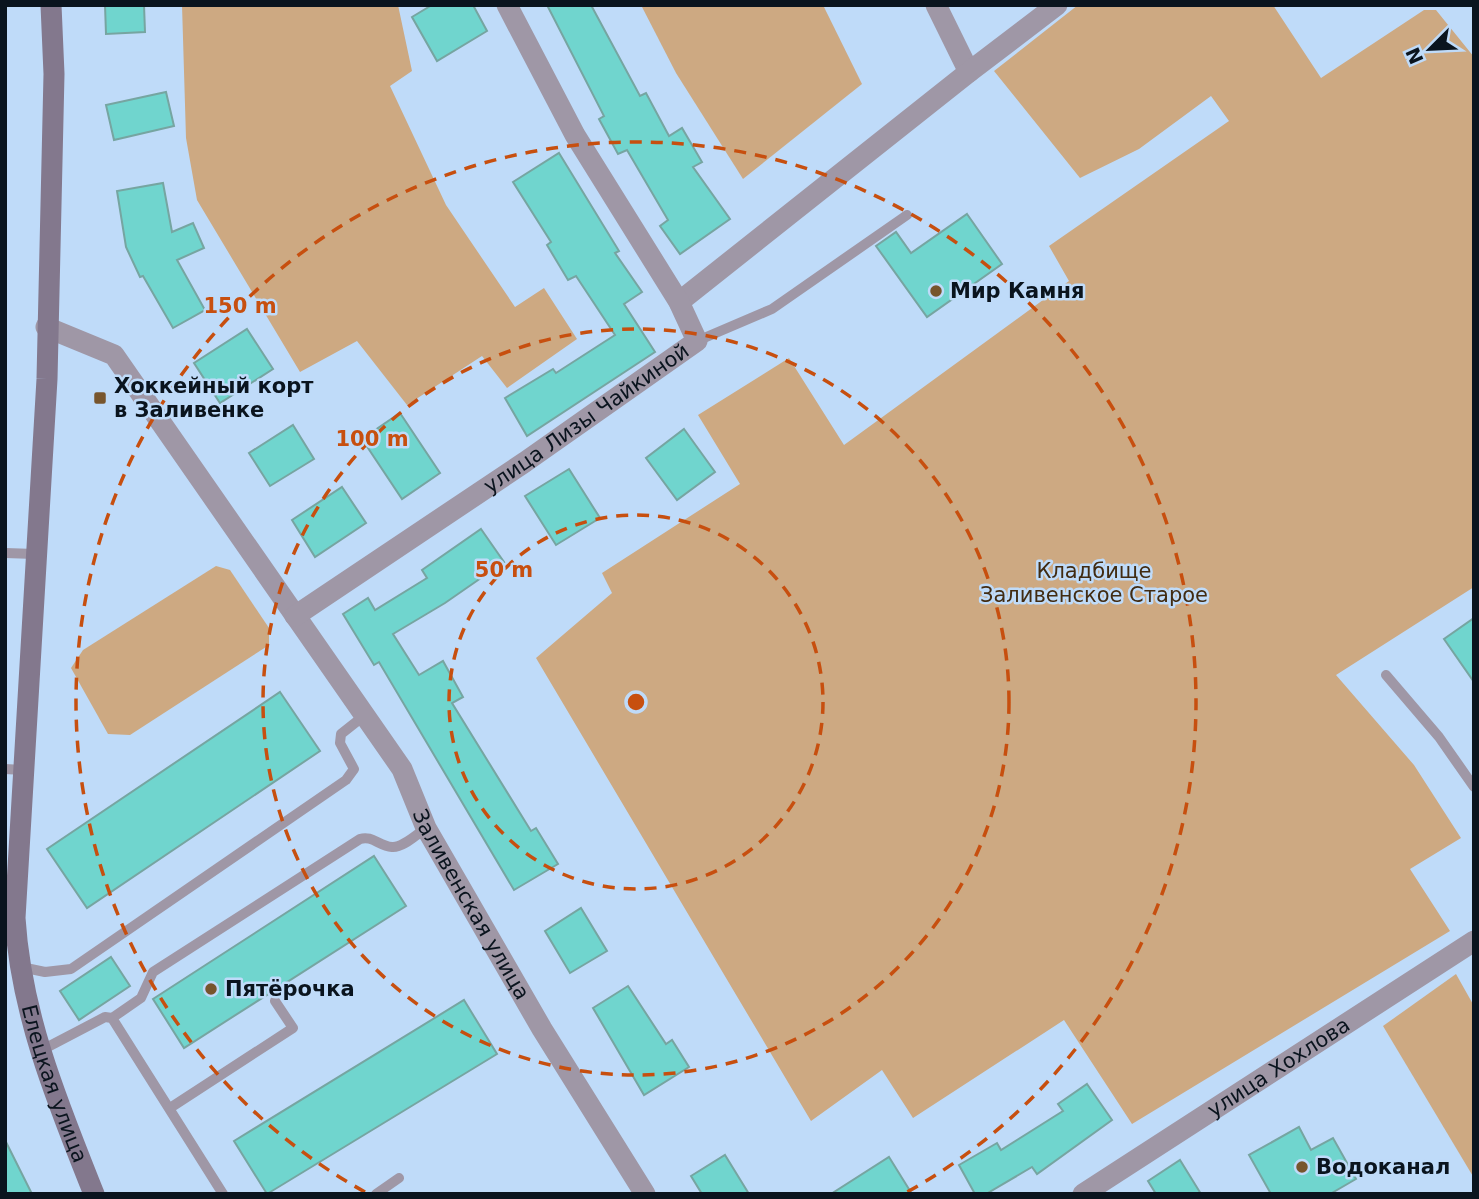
<svg xmlns="http://www.w3.org/2000/svg" width="1479" height="1199" font-family="'DejaVu Sans',sans-serif">
	<style>
		.green { fill: #cda982 }
		.building { fill: #70d5ce; stroke: #76a5a1; stroke-width: 2 }
		.lines { fill: none; stroke-linecap: round; stroke-linejoin: round }
		.lane { stroke: #9f97a6; stroke-width: 10 }
		.street { stroke: #9f97a6; stroke-width: 21 }
		.secondary { stroke: #83788d; stroke-width: 21 }
		.ring { fill: none; stroke: #c74f0f; stroke-width: 3.5; stroke-dasharray: 12 9 }
		.poi-dot { fill: #77552d; stroke: #bfdbf9; stroke-width: 2.5 }
		.labels { text-anchor: middle; stroke-width: 5; stroke-linejoin: round; paint-order: stroke }
		.poi-label { font-size: 21px; font-weight: bold; fill: #0a141e; stroke: #bfdbf9; text-anchor: start }
		.street-label { font-size: 21px; fill: #0a141e; stroke: #bfdbf9 }
		.park-label { font-size: 21px; fill: #412b11; stroke: #bfdbf9 }
		.centre { fill: #c74f0f; stroke: #bfdbf9; stroke-width: 3.5 }
		.ring-label { font-size: 21px; text-anchor: middle; font-weight: bold; fill: #c74f0f; stroke: #bfdbf9; stroke-width: 5; stroke-linejoin: round; paint-order: stroke }
	</style>
	<rect width="100%" height="100%" fill="#bfdbf9"/>
	<g class="green">
		<path d="M182 5H398L412 71 390 86 446 205 515 307 544 288 577 339 507 388 482 356 407 405 357 341 300 372 197 200 186 138Z"/>
		<path d="M641 5H823L862 84 743 179 676 73Z"/>
		<path d="M1078 5H1273L1321 78 1424 10H1436L1474 57V587L1336 675 1414 765 1461 838 1410 869 1450 931 1132 1124 1064 1020 913 1118 882 1070 811 1121 536 658 612 593 602 573 740 484 698 415 789 358 844 445 1069 281 1049 246 1229 121 1211 96 1139 149 1080 178 994 71Z"/>
		<path d="M216 566 230 570 269 628V645L130 735 108 734 71 668 83 650Z"/>
		<path d="M1456 974 1474 1006V1178L1383 1026Z"/>
	</g>
	<g class="building">
		<path d="M105 5H144L145 32 106 34Z"/>
		<path d="M432 5H473L487 31 437 61 412 17Z"/>
		<path d="M547 5H591L640 96 646 93 669 136 682 128 702 162 693 167 730 219 680 254 660 226 668 220 627 150 618 154 599 119 604 116Z"/>
		<path d="M166 92 174 126 114 140 106 105Z"/>
		<path d="M559 153 619 251 615 253 642 292 624 304 655 352 527 436 505 398 553 369 556 373 615 335 576 276 568 280 547 245 551 242 513 182Z"/>
		<path d="M163 183 172 232 193 223 204 248 177 260 205 310 173 328 143 276 140 277 126 247 117 191Z"/>
		<path d="M967 214 1002 264 927 317 876 246 896 232 911 253Z"/>
		<path d="M247 329 273 369 220 403 194 363Z"/>
		<path d="M400 413 440 473 402 499 362 439Z"/>
		<path d="M293 425 314 459 270 486 249 453Z"/>
		<path d="M684 429 715 472 677 500 646 458Z"/>
		<path d="M569 469 600 518 556 545 525 496Z"/>
		<path d="M342 487 366 523 315 557 292 520Z"/>
		<path d="M481 529 504 562 445 603 393 634 419 675 443 661 463 697 452 703 531 831 536 828 558 864 514 890 379 662 374 665 343 614 368 598 375 610 427 578 422 570Z"/>
		<path d="M1474 618V682L1444 639Z"/>
		<path d="M280 692 320 751 87 908 47 849Z"/>
		<path d="M374 856 406 906 184 1048 153 999Z"/>
		<path d="M581 908 607 951 570 973 545 931Z"/>
		<path d="M111 957 130 986 79 1020 60 991Z"/>
		<path d="M628 986 666 1044 672 1040 689 1067 644 1095 593 1008Z"/>
		<path d="M464 1000 497 1054 267 1194 234 1141Z"/>
		<path d="M1087 1084 1112 1120 1037 1174 1032 1167 986 1194H975L959 1165 997 1143 1001 1150 1063 1111 1058 1104Z"/>
		<path d="M1299 1127 1311 1150 1333 1138 1356 1179 1330 1194H1271L1249 1155Z"/>
		<path d="M5 1140 32 1194H5Z"/>
		<path d="M725 1155 749 1194H702L691 1176Z"/>
		<path d="M889 1157 912 1194H831Z"/>
		<path d="M1180 1160 1201 1194H1156L1148 1181Z"/>
	</g>
	<g class="lines">
		<g class="lane">
			<path d="M697 341 772 309 907 215"/>
			<path d="M5 553 35 554"/>
			<path d="M1386 675 1439 737 1474 787"/>
			<path d="M5 769 23 770"/>
			<path d="M21 967 45 972 71 969 346 780 354 769 340 743 341 734 365 715"/>
			<path d="M112 1018 141 998 153 972 360 839C372 835 379 846 392 847 403 848 417 834 426 828"/>
			<path d="M40 1051 105 1017 112 1018 223 1194"/>
			<path d="M170 1108 293 1028 275 1001"/>
			<path d="M376 1194 399 1178"/>
		</g>
		<g class="street">
			<path d="M936 5 969 72"/>
			<path d="M679 302 969 72 1057 5"/>
			<path id="s1" d="M46 327 114 355 402 769 426 828 542 1029 645 1194"/>
			<path id="s2" d="M295 616 525 462 697 341 679 302 575 135 507 5"/>
			<path id="s3" d="M1083 1194 1474 941"/>
		</g>
		<path class="secondary" id="s4" d="M51 5 54 74 47 379 15 918C21 1015 58 1104 94 1194"/>
	</g>
	<g class="ring">
		<circle cx="636" cy="702" r="187"/>
		<circle cx="636" cy="702" r="373"/>
		<path d="M365 1192A560 560 0 1 1 907 1192"/>
	</g>
	<g class="poi-dot">
		<circle cx="936" cy="291" r="7"/>
		<rect x="93" y="391" width="14" height="14" rx="3.5"/>
		<circle cx="211" cy="989" r="7"/>
		<circle cx="1302" cy="1167" r="7"/>
	</g>
	<g class="labels">
		<g class="poi-label">
			<text x="950" y="298">Мир Камня</text>
			<text x="114" y="393">Хоккейный корт<tspan x="114" dy="24">в Заливенке</tspan></text>
			<text x="225" y="996">Пятёрочка</text>
			<text x="1316" y="1174">Водоканал</text>
		</g>
		<g class="street-label">
			<text dy="7" stroke="none"><textPath href="#s2" startOffset="352">улица Лизы Чайкиной</textPath></text>
			<text dy="7" stroke="none"><textPath href="#s1" startOffset="730">Заливенская улица</textPath></text>
			<text dy="7" stroke="none"><textPath href="#s3" startOffset="233">улица Хохлова</textPath></text>
			<text dy="7" stroke="none"><textPath href="#s4" startOffset="1085">Елецкая улица</textPath></text>
		</g>
		<g class="park-label">
			<text x="1094" y="578">Кладбище<tspan x="1094" dy="24">Заливенское Старое</tspan></text>
		</g>
	</g>
	<circle cx="636" cy="702" r="10" class="centre"/>
	<g class="ring-label">
		<text x="240" y="313">150 m</text>
		<text x="372" y="446">100 m</text>
		<text x="504" y="577">50 m</text>
	</g>
	<rect width="1479" height="1199" fill="none" stroke="#0a141e" stroke-width="14"/>
	<g transform="translate(1430 49) rotate(246)" stroke="#bfdbf9" stroke-width="5" paint-order="stroke">
	<path d="M0-5L12 26L0 18L-12 26Z" fill="#0a141e"/>
	<text y="-10" font-size="19" font-weight="bold" text-anchor="middle" fill="#0a141e">N</text>
	</g>
</svg>
